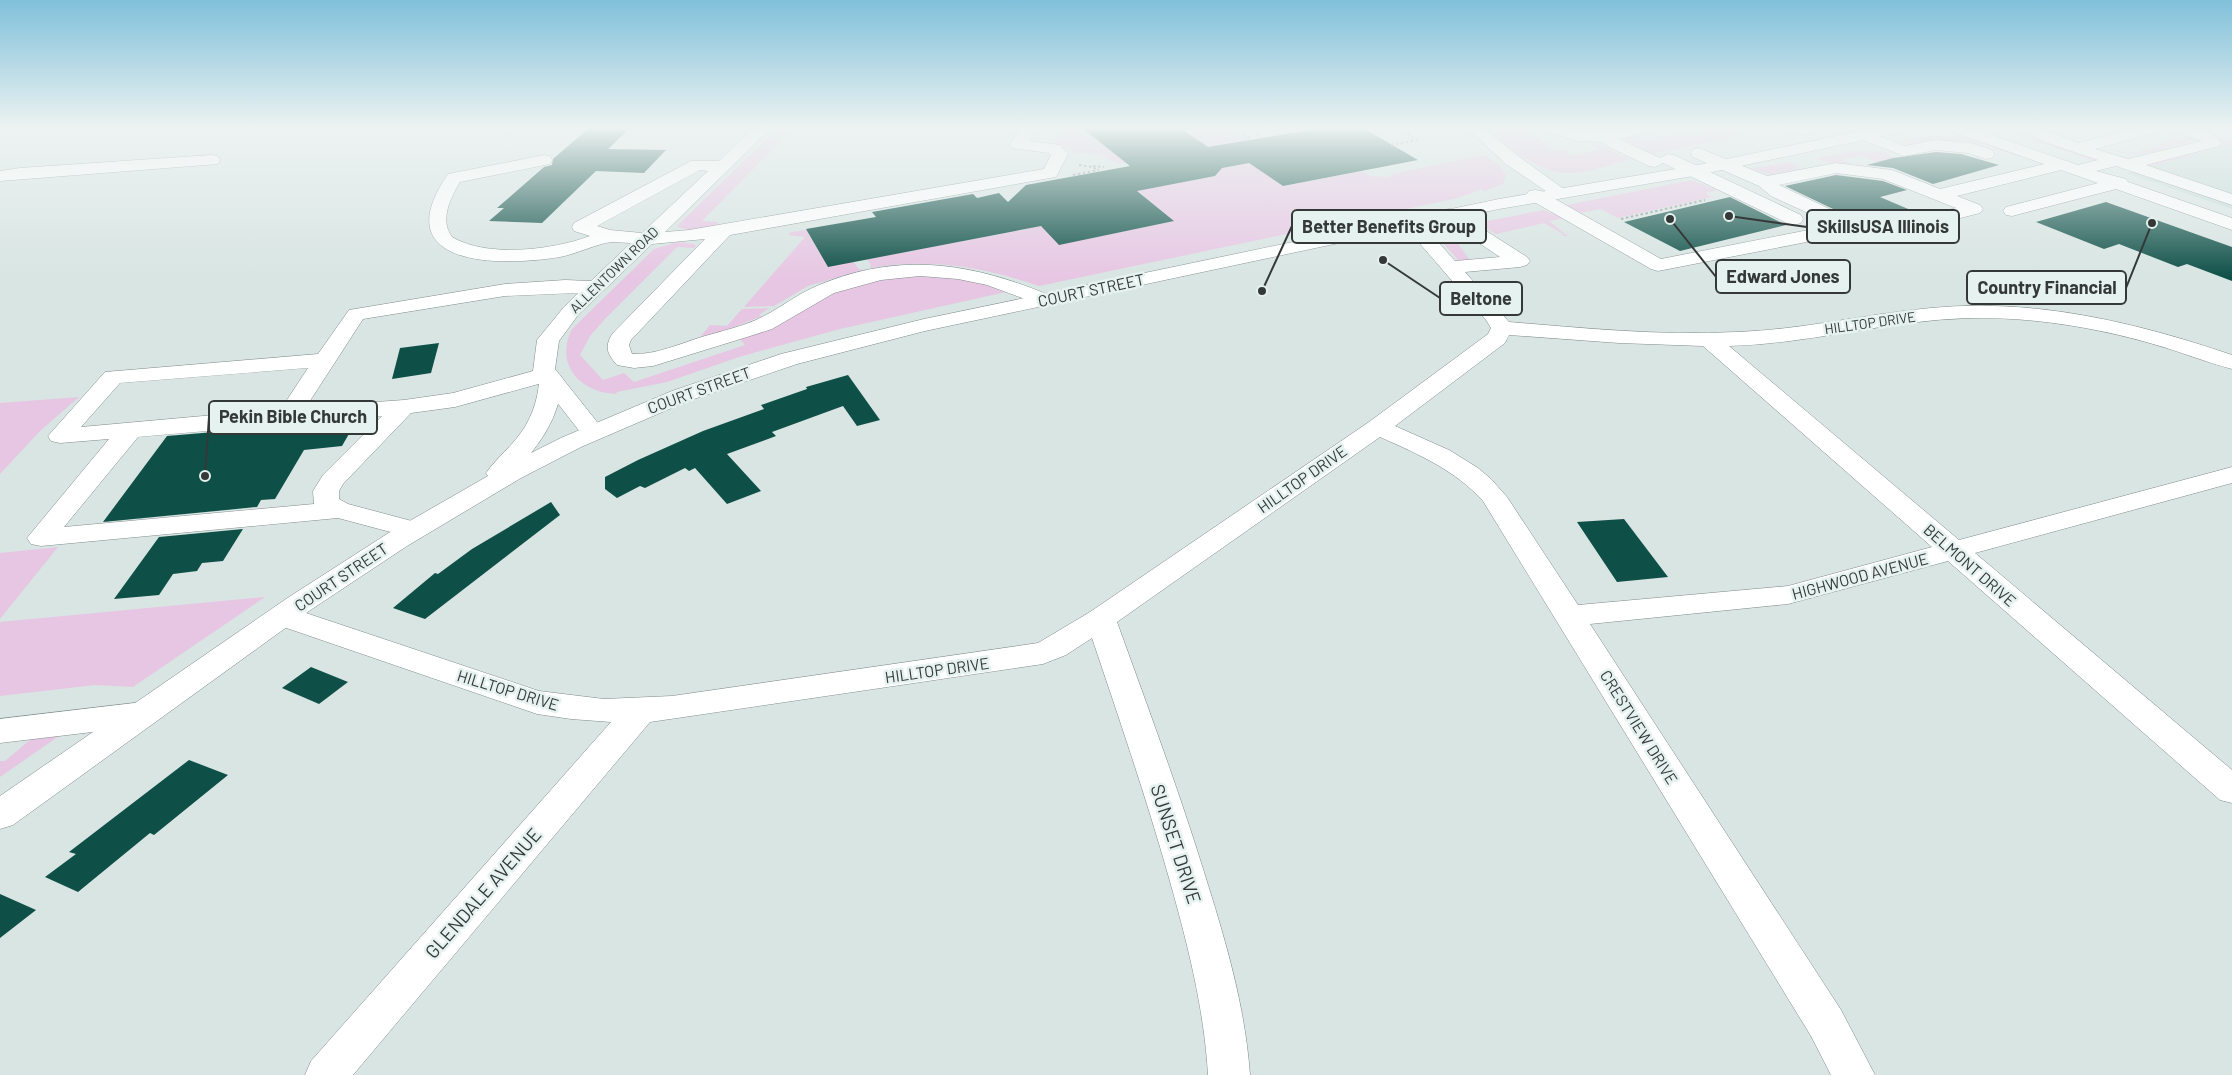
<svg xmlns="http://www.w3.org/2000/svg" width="2232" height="1075" font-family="Barlow,sans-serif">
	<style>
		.built { fill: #c4dbd6 }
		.green { fill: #e7c6e3 }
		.building { fill: #0e4f47 }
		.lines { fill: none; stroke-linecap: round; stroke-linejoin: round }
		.minor-casing { stroke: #808c8a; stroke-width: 1 }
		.major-casing { stroke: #808c8a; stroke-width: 1 }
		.path { stroke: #8e9896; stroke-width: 2; stroke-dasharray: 2.5 2.5; stroke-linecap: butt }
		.minor { fill: #fff; fill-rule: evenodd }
		.major { fill: #fff; fill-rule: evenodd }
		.labels { text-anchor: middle; stroke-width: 5; stroke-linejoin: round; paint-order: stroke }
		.far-street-label { font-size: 14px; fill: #343938; stroke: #e5f2ef }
		.street-label { font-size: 16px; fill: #343938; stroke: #e5f2ef }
		.near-street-label { font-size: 19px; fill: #343938; stroke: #e5f2ef }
		.leader { fill: none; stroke: #343938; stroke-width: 2 }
		.callout-dot { fill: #343938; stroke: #e5f2ef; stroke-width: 2 }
		.callout { fill: #e5f2ef; stroke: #343938; stroke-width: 2 }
		.callout-label { font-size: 18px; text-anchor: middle; font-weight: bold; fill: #343938 }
	</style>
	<rect width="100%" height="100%" fill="#d8e5e2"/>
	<path class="built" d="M2232 143V209L2126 173Z"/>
	<g class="green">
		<path d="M778 128H794L702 221 718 222 715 227 692 231 678 227 679 224Z"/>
		<path d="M1065 128H1106L1089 131 1126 163 1117 164C1105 154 1089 151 1073 154L1070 148 1054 143 1060 132Z"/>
		<path d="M1180 128H1232L1250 140 1216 153Z"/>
		<path d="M1251 128H1322L1273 136 1263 129 1256 131Z"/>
		<path d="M1488 128H1524L1554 151 1564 150 1573 155 1600 150 1592 145 1597 144 1630 159C1611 164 1589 173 1569 173 1538 173 1509 148 1488 128Z"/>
		<path d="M1704 128H1768V130L1652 154 1621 138 1635 135 1646 140Z"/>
		<path d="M2007 128H2027V131L2034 136 2101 159 2094 161 2025 137Z"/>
		<path d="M2157 128H2173L2196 137 2191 141C2163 149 2136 162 2108 148L2132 154 2186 138Z"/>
		<path d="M2185 128 2232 141V144L2150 167 2147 166 2220 143V141Z"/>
		<path d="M1944 134 1979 140 2024 155 2019 157 1981 143 1906 146 1904 140 1924 135 1945 136Z"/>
		<path d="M1853 151 1885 152 1893 158 1878 162 1862 156 1841 159 1854 165 1849 166 1819 160V158Z"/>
		<path d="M1484 155 1499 165 1506 176 1503 184 1485 191 1481 189 1458 198 1039 286C984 267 929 258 871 268L870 265H871L867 259 1032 228 1040 201 1058 244 1171 222 1173 220 1129 184 1183 182 1215 176 1219 172 1210 166 1249 163 1283 186 1362 171 1370 176 1389 177 1392 174Z"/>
		<path d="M1791 162 1800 168 1770 175 1751 168Z"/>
		<path d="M1692 180 1717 190 1705 193 1712 197 1618 218 1601 209 1579 213 1567 205Z"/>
		<path d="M1543 210 1564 218 1549 221 1569 237 1561 235 1563 234 1544 223 1496 234 1478 223Z"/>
		<path d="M1455 228 1473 241 1458 244 1470 260 1459 261 1437 236 1442 235V231Z"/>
		<path d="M806 230 828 267 853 261 858 268 862 270 808 286 774 306 744 307 805 237 788 235 791 232Z"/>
		<path d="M678 242 694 244 696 246 694 248 677 247 605 319 590 336 580 355 603 380 624 373 634 382 745 345 739 338C817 300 869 266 959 279 974 281 995 284 1006 292L840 329 739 357 667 382 617 392 616 394C580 393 554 364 572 329L654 249Z"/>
		<path d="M769 308 759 315 762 316 704 339 701 336 710 325 727 326 742 309Z"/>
		<path d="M79 397 40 431 0 474V403Z"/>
		<path d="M58 547 0 619V553Z"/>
		<path d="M265 597 133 687 95 685 0 696V622Z"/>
		<path d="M69 729 0 777V761H5L38 733Z"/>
	</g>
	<g class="building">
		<path d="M589 128H630L608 149 666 150 644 173 596 171 542 223 489 221 504 208H497L544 167 552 165 553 159Z"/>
		<path d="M1082 128H1180L1208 147 1322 128H1363L1418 160 1283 186 1249 163 1222 168 1215 176 1137 191 1174 221 1059 245 1041 226 828 267 806 229 876 217 872 212 973 194 977 198 999 193 1008 202 1026 185 1130 166Z"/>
		<path d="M1936 152 1961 154 1999 165 1933 184 1893 168 1867 165 1893 158Z"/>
		<path d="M1836 175 1883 181 1907 190 1880 197 1920 214 1888 222 1871 221 1862 217 1854 219 1785 186Z"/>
		<path d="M1730 197 1786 225 1680 251 1624 222Z"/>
		<path d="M2106 202 2232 247V281L2187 264 2178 267 2119 244 2104 249 2036 222Z"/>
		<path d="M439 343 431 373 392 379 400 348Z"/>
		<path d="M848 375 880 420 857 426 843 406 772 432 776 436 727 454 761 491 727 504 695 468 689 471 685 468 645 488 640 486 617 498 605 489V477L638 460 703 431 764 409 761 405 807 389 806 387Z"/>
		<path d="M357 420 342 446 304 450 275 499 261 500 257 507 103 522 167 436Z"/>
		<path d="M551 502 560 515 425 619 393 608 435 573 438 574 472 549Z"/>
		<path d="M1624 519 1668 577 1617 582 1577 522Z"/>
		<path d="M243 529 223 561 202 563 197 571 173 574 159 595 114 599 159 537Z"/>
		<path d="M311 667 348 682 319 704 282 688Z"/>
		<path d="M189 760 228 775 154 835 150 833 78 892 45 877 76 854 69 852Z"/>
		<path d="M0 894 36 910 0 938Z"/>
	</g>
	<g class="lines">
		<g class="minor-casing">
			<g id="minor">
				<path d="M754 128H771L665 232 689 230 1044 169 1051 155 1049 153 1012 148 1010 145 1021 128H1037L1029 141 1060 145 1068 154 1056 177 1050 178 730 235 631 340 629 345 632 354C657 355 681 343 705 336 722 331 740 327 756 320 778 310 797 294 819 285 900 251 973 263 1051 296L1054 300 1051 304 1044 306 987 285 958 279 920 276 881 280 834 293 772 329 747 337 653 366 634 368 617 365C607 354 604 346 613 333L705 239 652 244 578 315 559 341 555 369 605 432 602 437 593 439 584 437 542 383 455 407 411 413 343 484 339 491V499L348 504 423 524 427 530 423 536 413 538 338 518 41 546 31 544 27 538 109 439 60 443 51 441 48 436 105 372 318 354 349 310 505 284 565 280 591 281 631 243C625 243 618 242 612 242 599 243 576 254 560 257 499 267 384 267 448 174L544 155 550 156 552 160 550 164 460 182C451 197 439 220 452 237 487 258 553 250 590 236L574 231 572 227 574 223 691 161H719ZM700 170 708 171 642 233 610 230 597 226ZM578 293 564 307 537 340 533 371 453 393 404 400 306 407 363 319 505 296ZM308 368 281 409 81 427 120 383ZM382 416 323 475 313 491 314 504 64 527 138 437Z"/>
				<path d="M1467 128H1484L1518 156 1565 190 1562 194H1550L1506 164Z"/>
				<path d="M1540 128H1567L1579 131 1607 132 1627 128H1658L1656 131 1619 139 1660 158 1668 154 1674 155 1801 215 1803 219 1801 223 1794 225 1787 223 1663 163 1655 167 1649 166 1607 146 1603 142 1579 141 1542 131Z"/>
				<path d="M1789 128H1810L1812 131 1810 134C1802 136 1794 135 1789 128Z"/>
				<path d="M1948 128H1971L2078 165 2098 160 2042 141 2033 136 2027 128H2045L2044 130 2078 143 2137 128H2158L2157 132 2095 149 2128 159 2202 141 2172 131 2170 128C2188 128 2210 127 2221 143L2219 146 2146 165 2232 194V205L2116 166 2096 171 2126 179 2128 182 2232 218V230L2116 189 2012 216 2006 215 2003 211 2006 207 2098 183 2061 170 1957 196 1980 205 1983 209 1980 213 1898 234 1891 236 1853 233 1658 271 1651 269 1529 199 1526 195 1529 191 1535 190 1541 191 1661 259 1834 225 1771 196 1759 186 1693 157 1691 153 1693 149 1699 148 1767 176 1836 163 1892 170 1940 189 2044 164 1950 131ZM1836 173 1883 179 1956 208 1891 224 1857 222 1779 185Z"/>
				<path d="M1863 130 1905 146 1936 140 1971 143 1992 150 1994 154 1992 158 1986 159 1968 153 1936 150 1904 156 1857 138 1855 135 1857 132Z"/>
				<path d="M212 155 218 156 220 160 218 164 0 181V171L20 168Z"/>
				<path d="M1449 209 1455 211 1527 257 1530 261 1527 265 1520 267 1465 272 1509 322C1584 328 1660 336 1736 332 1801 330 1866 314 1931 308 2034 298 2135 322 2232 355V369C2205 362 2179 351 2153 344 2094 327 2031 317 1970 318 1889 320 1810 344 1729 346L1959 540 2232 467V483L1975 553 2232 770V803L2220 800 1948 561 1788 604 1590 624 1841 1010 1875 1075H1831L1811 1036 1483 501C1455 470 1418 454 1380 437L1117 622C1147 705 1178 788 1204 872 1225 939 1245 1005 1250 1075H1208C1204 1007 1187 942 1169 878 1146 797 1119 718 1092 638L1066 655 1043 664 650 722 353 1075H305L311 1061 611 722 571 719 537 714 272 623 268 616 272 609 283 606 294 609 539 691 604 699 672 696 1038 643 1090 612 1369 422 1488 334 1491 328 1486 320 1402 223 1404 219 1411 217 1418 219 1455 261 1500 257 1443 219 1440 215 1443 211ZM1509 335 1619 343 1703 346 1932 547 1788 586 1578 605 1507 497 1491 479 1478 468 1449 450 1395 426 1505 343Z"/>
				<path d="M143 702 154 706 159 714 154 722 143 726 0 743V719Z"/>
			</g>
		</g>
		<g class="major-casing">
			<path id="major" d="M1875 128H1906L1904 131 1898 133 1693 176 1499 209 925 331 797 364 688 401 581 447 521 478 407 546 309 611 13 825 0 829V796L289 597 387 534 488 476 486 473C498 456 515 444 526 425 531 416 535 406 537 396 539 388 538 381 543 374L551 372 559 374 563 379C560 408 549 431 531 453L563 437 672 391 781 354 924 319 1499 199 1693 166Z"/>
		</g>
		<g class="path">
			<path d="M1235 128 1252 140"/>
			<path d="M1248 128 1263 138"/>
			<path d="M1391 145 1417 140 1396 128"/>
			<path d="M1079 165 1093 167 1097 170"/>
			<path d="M1093 166 1104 167"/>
			<path d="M1073 175 1099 170"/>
			<path d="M1621 219 1705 200"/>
		</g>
		<use href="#minor" class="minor"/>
		<use href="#major" class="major"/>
	</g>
	<linearGradient id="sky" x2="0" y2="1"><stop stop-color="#80c0da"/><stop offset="0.46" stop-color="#edf3f2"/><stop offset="1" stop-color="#edf3f2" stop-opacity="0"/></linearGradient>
	<rect width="2232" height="278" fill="url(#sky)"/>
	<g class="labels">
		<g class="far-street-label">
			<text transform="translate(614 270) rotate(-44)" y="5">ALLENTOWN ROAD</text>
			<text transform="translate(1870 323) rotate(-8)" y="5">HILLTOP DRIVE</text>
		</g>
		<g class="street-label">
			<text transform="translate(1091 290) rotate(-12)" y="6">COURT STREET</text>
			<text transform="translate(699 390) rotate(-20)" y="6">COURT STREET</text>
			<text transform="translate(1302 479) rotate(-35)" y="6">HILLTOP DRIVE</text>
			<text transform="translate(1970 565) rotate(41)" y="6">BELMONT DRIVE</text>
			<text transform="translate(1860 576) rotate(-15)" y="6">HIGHWOOD AVENUE</text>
			<text transform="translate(341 577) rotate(-34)" y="6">COURT STREET</text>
			<text transform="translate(937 670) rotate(-8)" y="6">HILLTOP DRIVE</text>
			<text transform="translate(508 690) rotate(17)" y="6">HILLTOP DRIVE</text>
			<text transform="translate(1639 727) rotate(58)" y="6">CRESTVIEW DRIVE</text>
		</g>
		<g class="near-street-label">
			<text transform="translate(1176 844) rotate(72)" y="7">SUNSET DRIVE</text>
			<text transform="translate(483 893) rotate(-49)" y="7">GLENDALE AVENUE</text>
		</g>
	</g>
	<path class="leader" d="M1262 291L1292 226M1729 216L1807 227M1670 219L1716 277M2152 223L2126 288M1383 260L1440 298M205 476L209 417"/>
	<g class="callout-dot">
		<circle cx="1262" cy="291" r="5"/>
		<circle cx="1729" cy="216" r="5"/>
		<circle cx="1670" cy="219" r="5"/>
		<circle cx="2152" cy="223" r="5"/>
		<circle cx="1383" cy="260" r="5"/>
		<circle cx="205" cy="476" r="5"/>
	</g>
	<g class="callout">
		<rect x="1292" y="210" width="194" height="33" rx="5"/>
		<rect x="1807" y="210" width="152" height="33" rx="5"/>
		<rect x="1716" y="260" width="134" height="33" rx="5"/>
		<rect x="1967" y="271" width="159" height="33" rx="5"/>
		<rect x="1440" y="282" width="82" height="33" rx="5"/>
		<rect x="209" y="401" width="168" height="33" rx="5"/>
	</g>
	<g class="callout-label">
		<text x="1389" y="233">Better Benefits Group</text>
		<text x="1883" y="233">SkillsUSA Illinois</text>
		<text x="1783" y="283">Edward Jones</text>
		<text x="2047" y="294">Country Financial</text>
		<text x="1481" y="305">Beltone</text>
		<text x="293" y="423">Pekin Bible Church</text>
	</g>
</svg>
